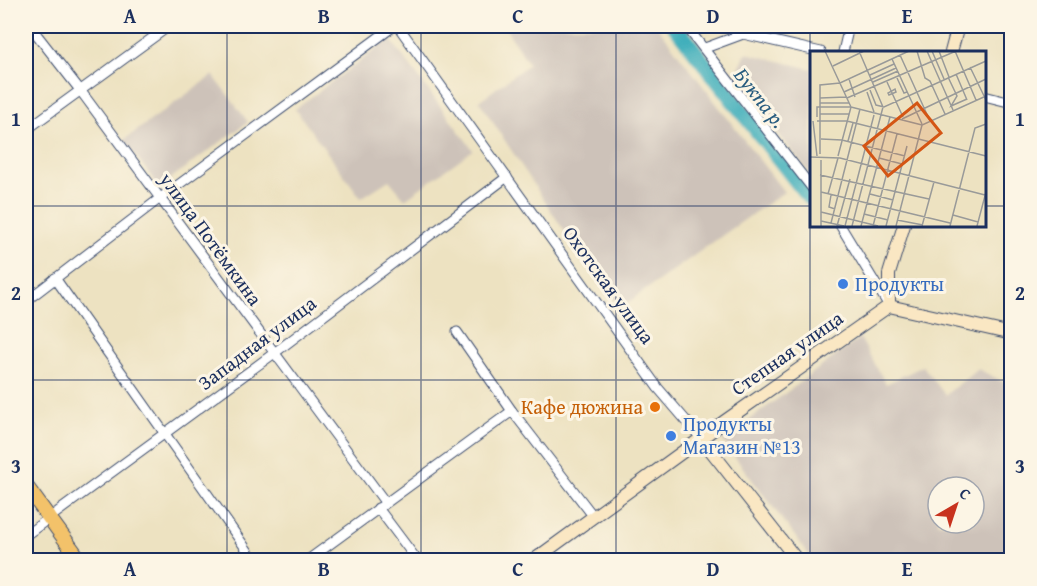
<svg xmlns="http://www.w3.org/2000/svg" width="1037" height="586" font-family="'Gentium Book Plus',serif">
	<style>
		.industrial { fill: #cdc2b9; fill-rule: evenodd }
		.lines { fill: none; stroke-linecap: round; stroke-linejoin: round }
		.river { stroke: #40afbb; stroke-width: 16 }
		.street-casing { stroke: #3a4a6d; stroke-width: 11 }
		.secondary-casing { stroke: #3a4a6d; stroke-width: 14 }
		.primary-casing { stroke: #3a4a6d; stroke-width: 16 }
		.street { stroke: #fff; stroke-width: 9 }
		.secondary { stroke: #fae7c3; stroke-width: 12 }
		.primary { stroke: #f3c26a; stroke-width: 14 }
		.grid { fill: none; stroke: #1b2f5e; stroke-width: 1.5; stroke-opacity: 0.55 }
		.shop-dot { fill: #3f7fe0; stroke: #fcf5e5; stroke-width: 2 }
		.food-dot { fill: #e8710a; stroke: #fcf5e5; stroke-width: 2 }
		.labels { text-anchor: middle; stroke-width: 6; stroke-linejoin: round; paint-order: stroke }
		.street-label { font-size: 20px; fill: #1b2f5e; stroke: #fcf5e5 }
		.shop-label { font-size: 20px; fill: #366cbe; stroke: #fcf5e5; text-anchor: start }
		.food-label { font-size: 20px; fill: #c56008; stroke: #fcf5e5; text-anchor: end }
		.water-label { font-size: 21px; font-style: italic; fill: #285c7f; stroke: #fcf5e5 }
		.inset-road { fill: none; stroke: #999a99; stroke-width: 1.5 }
		.view { fill: #d45514; fill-opacity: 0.15; stroke: #d45514; stroke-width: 3 }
		.inset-edge { fill: none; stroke: #1b2f5e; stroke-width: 3 }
		.neatline { fill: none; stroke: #1b2f5e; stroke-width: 2 }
		.grid-label { font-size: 20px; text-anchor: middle; font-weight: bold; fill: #1b2f5e }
	</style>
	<rect width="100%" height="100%" fill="#fcf5e5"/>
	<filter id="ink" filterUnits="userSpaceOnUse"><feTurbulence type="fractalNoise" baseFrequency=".0167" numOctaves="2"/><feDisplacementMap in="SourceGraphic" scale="12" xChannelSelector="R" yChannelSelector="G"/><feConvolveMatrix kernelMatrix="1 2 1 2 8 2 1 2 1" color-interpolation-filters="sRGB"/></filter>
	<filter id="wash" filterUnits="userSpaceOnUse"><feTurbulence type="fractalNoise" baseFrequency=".008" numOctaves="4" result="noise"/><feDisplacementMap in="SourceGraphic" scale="24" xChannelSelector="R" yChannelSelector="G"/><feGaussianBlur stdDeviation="1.35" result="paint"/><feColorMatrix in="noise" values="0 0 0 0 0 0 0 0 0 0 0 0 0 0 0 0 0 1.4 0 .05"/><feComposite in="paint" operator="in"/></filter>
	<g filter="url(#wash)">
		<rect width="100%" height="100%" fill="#ede2c1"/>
		<g class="industrial">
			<path d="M504 26H657L784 192 620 308 561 226 479 101 529 64Z"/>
			<path d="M390 39 473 150 405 199 389 180 361 198 295 109Z"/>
			<path d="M746 53 812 69V176L734 78Z"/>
			<path d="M213 75 248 122 159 187 124 140Z"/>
			<path d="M860 338 886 384 923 366 945 395 978 369 1011 386V560H813L722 440ZM938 487H974V523H938Z"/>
		</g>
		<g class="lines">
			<path class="river" d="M675 26 809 197"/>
		</g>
	</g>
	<g filter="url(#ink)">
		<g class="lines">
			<g class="street-casing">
				<g id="street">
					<path d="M30 26 80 90 385 502"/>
					<path d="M398 26 658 388 701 438"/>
					<path d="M686 26 812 188"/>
					<path d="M705 48 743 34 821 52"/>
					<path d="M843 52 849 26"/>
					<path d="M984 96 1012 103"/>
					<path d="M26 130 169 26"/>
					<path d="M840 225 889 306"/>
					<path d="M55 278 254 560"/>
					<path d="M26 301 159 199 394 26"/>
					<path d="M457 332 512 411 594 517"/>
					<path d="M378 508 417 560"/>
					<path d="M26 535 273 354 507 177"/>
					<path d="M308 560 512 411"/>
				</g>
			</g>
			<g class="secondary-casing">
				<g id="secondary">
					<path d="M951 52 958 26"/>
					<path d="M889 306 1012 334"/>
					<path d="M889 306V274L904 225"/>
					<path d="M701 438 797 560"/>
					<path d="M534 560 725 421 889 306"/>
				</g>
			</g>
			<g class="primary-casing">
				<path id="primary" d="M26 486 80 560"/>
			</g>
			<use href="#street" class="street"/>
			<use href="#secondary" class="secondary"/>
			<use href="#primary" class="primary"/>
		</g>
	</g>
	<path class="grid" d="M227 26V560M421 26V560M616 26V560M810 26V560M26 206H812M984 206H1012M26 380H1012"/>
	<g class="shop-dot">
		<circle cx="843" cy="284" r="6"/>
		<circle cx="671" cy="436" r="6"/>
	</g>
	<circle class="food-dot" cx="655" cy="407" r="6"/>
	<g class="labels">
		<g class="street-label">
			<text transform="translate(211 239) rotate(54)" y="7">улица Потёмкина</text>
			<text transform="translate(609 285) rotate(54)" y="7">Охотская улица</text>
			<text transform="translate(257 343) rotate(-37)" y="7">Западная улица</text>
			<text transform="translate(787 353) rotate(-35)" y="7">Степная улица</text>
		</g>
		<g class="shop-label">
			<text x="855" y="291">Продукты</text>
			<text x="683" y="431">Продукты<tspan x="683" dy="23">Магазин №13</tspan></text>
		</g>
		<g class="food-label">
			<text x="643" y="414">Кафе дюжина</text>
		</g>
		<g class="water-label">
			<text transform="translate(760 98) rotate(52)" y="7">Букпа р.</text>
		</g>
	</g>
	<g transform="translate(810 51)">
		<rect width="176" height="176" fill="#ede2c1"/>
		<path class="inset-road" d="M15 0 41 56 28 105M107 0 115 27 120 30 135 63M117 0 143 59M122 0 134 28M129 0 139 26M145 0 166 49M90 4 120 70M82 8 112 73M23 15 54 0M160 16 176 49M146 23 157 49M60 24 84 13M138 26 147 45 141 55 157 48M87 27 94 42 97 41M39 28 45 46M63 31 88 20M77 31 93 66M85 38 86 41 79 44 78 42ZM60 39 66 54 74 56 176 10M34 41 86 17M57 41 64 61M10 47 36 46M37 47 146 0M10 52H39M10 63H39M7 66V56H41L112 74M92 68 176 28M3 70 7 105M7 70H37L176 105M11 88 32 89 95 105M38 90 43 72M10 103V34L30 32 99 0M0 106 30 107 175 144M69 107 92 113M11 109V175M10 124 119 148M11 141 140 172M18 143 28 107M60 143 83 149M21 144 19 156 25 158M11 161 68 175M54 163 78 169M143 164 168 171M87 169 113 174M11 170 34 175M21 172 50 58M27 175 40 128M35 175 64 64M42 175 73 56 49 0M51 175 80 66M63 175 87 83M76 175 97 95M86 175 112 74 176 45M112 175 124 131M140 175 165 77 176 73M167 175 176 141"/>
		<path class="view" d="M107 52 131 82 78 125 54 95Z"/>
		<rect width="176" height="176" class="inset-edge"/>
	</g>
	<rect width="1037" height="586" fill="none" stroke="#fcf5e5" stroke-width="66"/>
	<g transform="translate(956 505) rotate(39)"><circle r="28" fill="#fcf5e5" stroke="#a2a6af" stroke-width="1.5"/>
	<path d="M0-4.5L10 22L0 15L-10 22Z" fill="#c8321e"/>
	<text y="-9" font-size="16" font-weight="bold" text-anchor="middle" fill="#1b2f5e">С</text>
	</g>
	<rect x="33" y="33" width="971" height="520" class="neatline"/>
	<g class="grid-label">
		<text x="130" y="23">A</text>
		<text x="324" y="23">B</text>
		<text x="518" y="23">C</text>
		<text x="713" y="23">D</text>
		<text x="907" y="23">E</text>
		<text x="16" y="126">1</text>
		<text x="1020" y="126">1</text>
		<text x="16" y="300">2</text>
		<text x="1020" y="300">2</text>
		<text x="16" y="473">3</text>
		<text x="1020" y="473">3</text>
		<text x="130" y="576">A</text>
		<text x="324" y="576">B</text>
		<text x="518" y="576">C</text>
		<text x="713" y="576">D</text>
		<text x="907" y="576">E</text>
	</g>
</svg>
